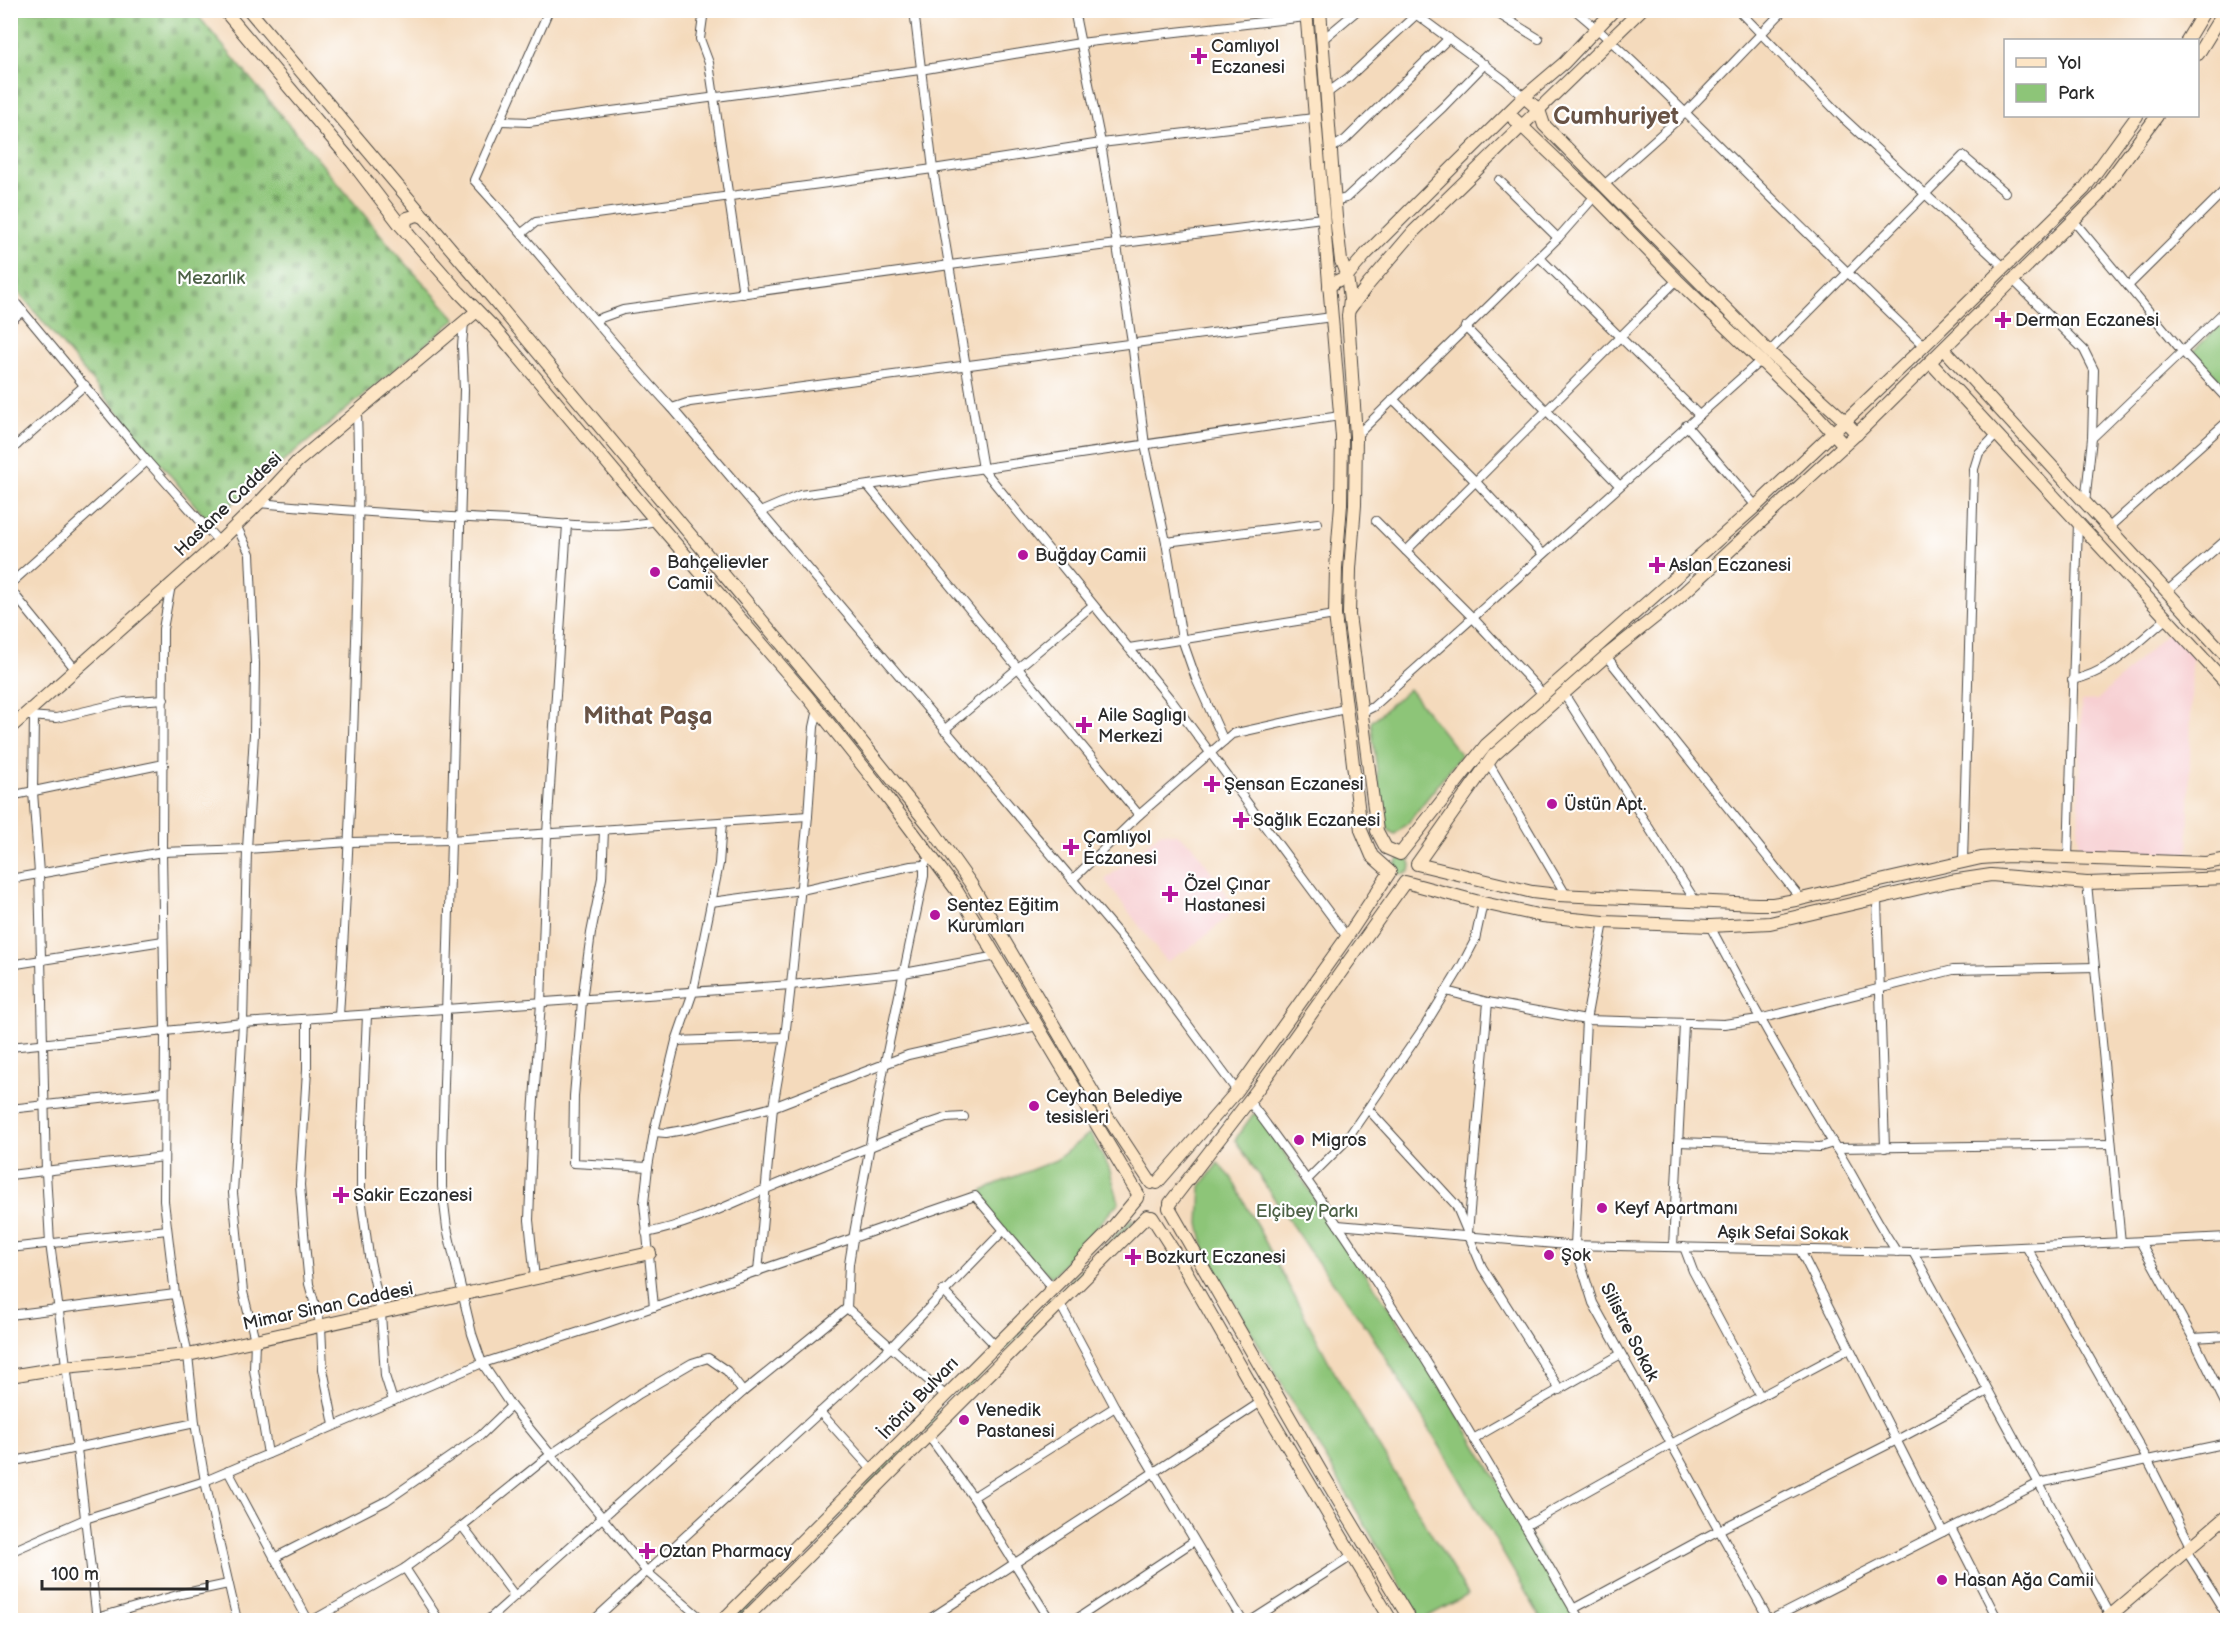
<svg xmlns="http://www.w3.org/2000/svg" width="2238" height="1631" font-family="'Balsamiq Sans',sans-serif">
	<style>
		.built { fill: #f7cfd2 }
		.grass { fill: url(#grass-tufts); stroke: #5c7852; stroke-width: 1.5 }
		.cemetery { fill: url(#cemetery-stones); stroke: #5c7852; stroke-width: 1.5 }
		.park { fill: #8dc578; stroke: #5c7852; stroke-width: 1.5 }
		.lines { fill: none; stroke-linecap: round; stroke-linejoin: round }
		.street-casing { stroke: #494541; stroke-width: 10 }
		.secondary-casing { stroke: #494541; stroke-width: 14 }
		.street { stroke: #fff; stroke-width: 8 }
		.secondary { stroke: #fde5c5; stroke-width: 12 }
		.poi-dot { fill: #b5179e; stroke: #fff; stroke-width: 2 }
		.labels { text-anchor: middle; stroke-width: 4.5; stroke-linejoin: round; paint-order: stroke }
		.poi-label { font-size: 18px; fill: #2b2b2b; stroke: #fff; text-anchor: start }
		.park-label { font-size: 18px; fill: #4d6146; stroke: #fff }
		.street-label { font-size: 18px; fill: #2b2b2b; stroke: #fff }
		.district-label { font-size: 24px; font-weight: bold; fill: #685346; stroke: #fff }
	</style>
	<defs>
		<pattern id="grass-tufts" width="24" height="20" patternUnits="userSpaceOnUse" patternTransform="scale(1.5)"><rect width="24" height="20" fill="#8dc578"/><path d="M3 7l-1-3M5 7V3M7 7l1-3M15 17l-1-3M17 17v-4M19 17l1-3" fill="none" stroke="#73a063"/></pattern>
		<pattern id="cemetery-stones" width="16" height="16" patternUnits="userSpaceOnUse" patternTransform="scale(1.5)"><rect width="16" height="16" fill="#8dc578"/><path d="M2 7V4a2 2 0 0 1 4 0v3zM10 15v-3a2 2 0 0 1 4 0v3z" fill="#73a063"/></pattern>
	</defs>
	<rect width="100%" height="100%" fill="#fff"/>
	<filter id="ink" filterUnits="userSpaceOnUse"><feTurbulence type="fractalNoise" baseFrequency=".0167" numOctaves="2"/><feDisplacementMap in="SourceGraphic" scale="12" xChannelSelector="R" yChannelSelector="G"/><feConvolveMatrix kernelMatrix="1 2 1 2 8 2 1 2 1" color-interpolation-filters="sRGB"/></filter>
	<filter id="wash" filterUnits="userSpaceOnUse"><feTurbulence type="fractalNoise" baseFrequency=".008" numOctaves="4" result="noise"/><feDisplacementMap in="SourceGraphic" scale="24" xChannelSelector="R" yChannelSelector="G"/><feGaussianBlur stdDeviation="1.35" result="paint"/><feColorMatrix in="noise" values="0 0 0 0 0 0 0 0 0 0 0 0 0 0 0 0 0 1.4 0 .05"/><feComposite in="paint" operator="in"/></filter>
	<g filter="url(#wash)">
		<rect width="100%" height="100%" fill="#f4dabc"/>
		<g class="built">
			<path d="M2169 631 2192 657 2188 854 2078 852 2081 701 2097 700Z"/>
			<path d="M1161 832 1177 834 1193 846 1223 888 1232 904 1229 916 1194 945 1166 962 1105 880Z"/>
		</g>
		<g class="grass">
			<circle cx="1403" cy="866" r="8"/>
			<path d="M1132 1219 1134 1221 736 1620H732Z"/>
		</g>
		<path class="cemetery" d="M10 11H194L391 247 456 319 216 517 204 516 11 283Z"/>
		<g class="park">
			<path d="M2227 319V389L2193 351Z"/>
			<path d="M1409 689 1461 755 1408 823 1395 834C1386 831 1385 822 1382 813L1371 722Z"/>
			<path d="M1253 1114 1259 1115 1436 1378 1580 1620H1542L1452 1466 1368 1329 1308 1249 1235 1140Z"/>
			<path d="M1090 1133 1109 1168 1119 1202 1052 1277 1031 1260 975 1196 991 1186 1056 1160Z"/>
			<path d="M1218 1163 1231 1177 1337 1377 1468 1595 1421 1620 1206 1255 1199 1224 1201 1186Z"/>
		</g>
	</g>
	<g filter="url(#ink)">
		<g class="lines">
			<g class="street-casing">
				<g id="street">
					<path d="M549 10 474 180C542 254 603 335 672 408L1134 952 1237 1091"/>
					<path d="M704 10 700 39 709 63 743 294"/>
					<path d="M914 10 933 169 983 469 1171 700 1347 937"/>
					<path d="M1074 10 1101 143 1132 342 1145 445 1166 542 1182 639 1196 679 1224 741"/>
					<path d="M1410 10 1505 80 1524 97"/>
					<path d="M1492 10 1539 39"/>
					<path d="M1575 10C1622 49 1665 93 1708 135 1780 206 1851 277 1924 346"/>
					<path d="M1738 10 1843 118 2004 267"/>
					<path d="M1322 40 1358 10"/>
					<path d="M1326 94 1349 77 1420 11"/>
					<path d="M501 121 529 122 920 70 1080 43 1306 17"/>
					<path d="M1330 149 1345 140 1449 38"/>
					<path d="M1499 180 1558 238"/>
					<path d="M1604 185 1685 113 1784 10"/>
					<path d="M1335 201 1346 198 1443 107 1485 64"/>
					<path d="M2073 220 2182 351 2228 400"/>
					<path d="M522 233 536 222 933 169 1101 143 1314 118"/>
					<path d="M1539 257 1698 414"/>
					<path d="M2013 280 2084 350 2094 370 2092 438 2085 503"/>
					<path d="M2128 286 2228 187"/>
					<path d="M10 296 147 461 219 542"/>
					<path d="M595 320 623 310 950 265 1322 218"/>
					<path d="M10 321 23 311"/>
					<path d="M464 322 462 346 464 390 442 1153V1187L447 1228 472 1334 482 1363 511 1406 647 1572 703 1620"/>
					<path d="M1465 327 1619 485"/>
					<path d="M1769 352 1963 156 2005 192"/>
					<path d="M1393 399 1476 482 1543 554"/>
					<path d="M672 408 690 402 1332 317"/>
					<path d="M1686 425 1756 506"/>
					<path d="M1356 436 1558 238 1595 196"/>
					<path d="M10 438 17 445"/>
					<path d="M2092 438 2228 308"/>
					<path d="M10 451 85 385"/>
					<path d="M868 486 1139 815"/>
					<path d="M259 503C343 511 426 516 510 520 558 523 609 531 656 521"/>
					<path d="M760 512 800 495 1340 416"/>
					<path d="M1376 521 1473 618 1544 695"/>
					<path d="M236 525 250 554 255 664 254 734 247 849 243 1023 233 1193 243 1292 255 1340 254 1370 268 1454"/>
					<path d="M2107 529 2228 421"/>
					<path d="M1166 542 1318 523"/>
					<path d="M1406 551 1677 280"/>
					<path d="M10 584 147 461"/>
					<path d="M171 585 163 629 162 852 165 1031 164 1201 175 1294 188 1355 195 1423 205 1481 237 1620"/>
					<path d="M10 589 76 670"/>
					<path d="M2166 592 2228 538"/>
					<path d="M1129 648 1335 615"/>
					<path d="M1606 656 1801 899"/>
					<path d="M2072 680C2110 673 2137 643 2166 619"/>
					<path d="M1564 694 1696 902"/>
					<path d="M1361 713 1373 707 1760 361"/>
					<path d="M29 716 56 718 124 702 164 699"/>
					<path d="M34 717 33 792 39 873 46 1172 50 1243 77 1449 97 1620"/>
					<path d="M944 730 1093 605"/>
					<path d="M1488 762 1566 895"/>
					<path d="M10 796 164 764"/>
					<path d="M604 830 602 878 591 933 582 1001 574 1096 573 1163 648 1167"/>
					<path d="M932 855 924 865V876L885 1062 853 1239 849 1264 847 1308 946 1396"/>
					<path d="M2068 858 2078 522"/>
					<path d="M1963 861 1974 469 1979 453 1997 434"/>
					<path d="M10 879 162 852 247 849 350 842 450 840 808 816"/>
					<path d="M1072 880 1139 815 1232 734 1345 709"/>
					<path d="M2087 883 2121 1243"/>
					<path d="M1877 900 1885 1148"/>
					<path d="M711 902 801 890 911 866 924 865"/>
					<path d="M1604 922 1586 1020 1575 1245 1593 1303 1769 1620"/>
					<path d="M1710 926C1752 1006 1797 1084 1844 1161 1862 1191 1877 1223 1897 1252"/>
					<path d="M10 965 163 941"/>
					<path d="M1446 991 1488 1002 1586 1020 1724 1024 1759 1019 1953 970 2095 967"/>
					<path d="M367 1015 361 1150V1197L369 1256 381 1313 385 1376 393 1401"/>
					<path d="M339 1016C346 901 352 786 355 671 358 585 360 499 357 412"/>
					<path d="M307 1019V1070L300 1185 303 1223 309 1284 321 1326 323 1369 334 1425"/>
					<path d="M676 1041 785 1037"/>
					<path d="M10 1047 243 1023 791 985 904 973 997 956"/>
					<path d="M1249 1101C1374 1265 1477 1443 1580 1620"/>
					<path d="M10 1109 163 1092"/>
					<path d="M1368 1109 1456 1205 1482 1267 1560 1390"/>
					<path d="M654 1132 666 1133 689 1129 773 1107 908 1055 1037 1026"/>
					<path d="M1678 1142 1820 1147 1833 1143"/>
					<path d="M1836 1148 2111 1144"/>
					<path d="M10 1175 164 1157"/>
					<path d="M1307 1180 1344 1143 1424 1027 1462 965 1475 940 1483 903"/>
					<path d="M1338 1225 1567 1245 1913 1252 2228 1237"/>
					<path d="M646 1233C689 1225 726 1206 766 1189 819 1167 872 1146 925 1125L946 1118 964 1117"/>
					<path d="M1468 1233 1488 1002"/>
					<path d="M2141 1243 2193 1338 2228 1409"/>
					<path d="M1673 1247 1684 1024"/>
					<path d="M1684 1247 1693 1271 1760 1396"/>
					<path d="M10 1248 167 1230"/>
					<path d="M2027 1248 2147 1459 2191 1546"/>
					<path d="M1800 1250 1943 1532"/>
					<path d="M1913 1252 2112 1618"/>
					<path d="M758 1272 773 1107 785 1037 791 985 808 816 814 727 818 709"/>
					<path d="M535 1279 529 1220 533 1114 541 1003 547 834 567 524"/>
					<path d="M943 1291 995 1345"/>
					<path d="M1059 1302 1115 1407 1242 1620"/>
					<path d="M654 1307 644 1203 648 1167 654 1132 676 1041 693 992 719 864 722 822"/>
					<path d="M10 1315 175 1294"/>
					<path d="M2193 1338 2228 1336"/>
					<path d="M820 1412 873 1471"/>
					<path d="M928 1435 973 1497 1050 1620"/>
					<path d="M1473 1439 1621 1354"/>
					<path d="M10 1462 195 1423"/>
					<path d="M228 1471 308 1620"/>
					<path d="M973 1497 1115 1407"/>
					<path d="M462 1526 515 1596"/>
					<path d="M1525 1526 1671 1444 1849 1349"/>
					<path d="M1951 1528 1998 1620"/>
					<path d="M2186 1550 2228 1617"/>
					<path d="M10 1552 85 1519 205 1481 480 1364 601 1325 975 1196 1053 1288"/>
					<path d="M274 1558 386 1501 480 1436 511 1406"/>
					<path d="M405 1568 439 1620"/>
					<path d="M1573 1609 1719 1530 1897 1440 1988 1391"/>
					<path d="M89 1620 181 1594 228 1584"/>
					<path d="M313 1620 405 1568 462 1526 550 1455 639 1394 692 1363 708 1358 727 1371 743 1392"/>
					<path d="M488 1620 743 1392 847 1308"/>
					<path d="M594 1620 890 1348 1004 1230"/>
					<path d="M928 1620 1261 1402"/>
					<path d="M1075 1620 1194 1541"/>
					<path d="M1252 1620 1352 1556"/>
					<path d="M1770 1620 2039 1483 2228 1443"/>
				</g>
			</g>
			<g class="secondary-casing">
				<g id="secondary">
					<path d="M224 10 352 162 401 226 459 292 495 329 656 521 807 696 874 780 957 891 1138 1194"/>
					<path d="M249 10 474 276 826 697 932 829 971 884 1107 1116 1151 1183"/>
					<path d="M1320 10 1336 217 1341 261 1347 276 1350 299 1348 316 1356 436 1355 505 1350 569 1349 615 1377 831 1386 848 1400 854 1486 745 1756 506 1924 346 2084 189 2137 116"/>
					<path d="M2187 40 2205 10"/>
					<path d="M2198 54 2225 10"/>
					<path d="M1524 97 1539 110 1544 125 1769 352 1844 420 1857 434"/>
					<path d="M1508 113 1595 196 1677 280 1812 410 1844 445"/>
					<path d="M2157 116 2098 196 1864 427 1675 601 1606 656 1493 756 1417 864 1532 892 1558 895 1757 904H1773L1801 899 1981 858 2009 856 2206 863 2228 859"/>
					<path d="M408 234 405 225 407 218 418 215 426 218"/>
					<path d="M1329 287 1335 282 1347 276 1366 254 1452 168 1524 97 1564 63 1614 10"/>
					<path d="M1349 310 1367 286 1414 231 1641 10"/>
					<path d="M1944 349 2228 658"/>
					<path d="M1930 362 2228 685"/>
					<path d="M10 728 219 542 259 503 297 462 477 311"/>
					<path d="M1157 1183 1237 1091 1347 937 1390 872 1372 856 1361 830 1335 615 1336 568 1341 504 1342 437 1306 10"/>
					<path d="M1170 1203 1257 1090 1405 882 1483 903 1542 916 1604 922 1710 926 1770 923 1951 881 1991 875 2087 883 2228 878"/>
					<path d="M1169 1208 1320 1470 1410 1620"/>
					<path d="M1152 1217 1182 1264 1261 1402 1391 1620"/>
					<path d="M10 1376 65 1367 188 1355 650 1253"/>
					<path d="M723 1620 1107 1234 1137 1198"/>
					<path d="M744 1620 1147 1216"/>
					<path d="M2105 1620 2228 1515"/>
				</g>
			</g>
			<use href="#street" class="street"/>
			<use href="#secondary" class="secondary"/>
		</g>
	</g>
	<g class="poi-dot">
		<path d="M1196 47h6v6h6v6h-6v6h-6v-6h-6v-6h6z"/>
		<path d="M2000 311h6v6h6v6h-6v6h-6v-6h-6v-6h6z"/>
		<circle cx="1023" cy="555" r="6"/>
		<path d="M1654 556h6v6h6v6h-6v6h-6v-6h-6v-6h6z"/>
		<circle cx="655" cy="572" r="6"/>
		<path d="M1081 716h6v6h6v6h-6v6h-6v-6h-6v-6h6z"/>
		<path d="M1209 775h6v6h6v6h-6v6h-6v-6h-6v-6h6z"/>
		<circle cx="1552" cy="804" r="6"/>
		<path d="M1238 811h6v6h6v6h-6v6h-6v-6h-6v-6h6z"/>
		<path d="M1068 838h6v6h6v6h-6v6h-6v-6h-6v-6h6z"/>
		<path d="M1167 885h6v6h6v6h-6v6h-6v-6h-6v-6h6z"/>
		<circle cx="935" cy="915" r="6"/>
		<circle cx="1034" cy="1106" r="6"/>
		<circle cx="1299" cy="1140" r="6"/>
		<path d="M338 1186h6v6h6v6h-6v6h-6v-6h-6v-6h6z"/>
		<circle cx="1602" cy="1208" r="6"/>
		<circle cx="1549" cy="1255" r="6"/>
		<path d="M1130 1248h6v6h6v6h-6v6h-6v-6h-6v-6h6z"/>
		<circle cx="964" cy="1420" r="6"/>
		<path d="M644 1542h6v6h6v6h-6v6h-6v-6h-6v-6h6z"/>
		<circle cx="1942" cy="1580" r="6"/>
	</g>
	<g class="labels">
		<g class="poi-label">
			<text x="1211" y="52">Camlıyol<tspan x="1211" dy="21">Eczanesi</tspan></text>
			<text x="2015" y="326">Derman Eczanesi</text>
			<text x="1035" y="561">Buğday Camii</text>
			<text x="667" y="568">Bahçelievler<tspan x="667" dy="21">Camii</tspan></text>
			<text x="1669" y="571">Aslan Eczanesi</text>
			<text x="1098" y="721">Aile Saglıgı<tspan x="1098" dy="21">Merkezi</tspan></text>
			<text x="1224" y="790">Şensan Eczanesi</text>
			<text x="1564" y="810">Üstün Apt.</text>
			<text x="1253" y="826">Sağlık Eczanesi</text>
			<text x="1083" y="843">Çamlıyol<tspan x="1083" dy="21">Eczanesi</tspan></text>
			<text x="1184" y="890">Özel Çınar<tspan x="1184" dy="21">Hastanesi</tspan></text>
			<text x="947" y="911">Sentez Eğitim<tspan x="947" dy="21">Kurumları</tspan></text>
			<text x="1046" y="1102">Ceyhan Belediye<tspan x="1046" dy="21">tesisleri</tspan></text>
			<text x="1311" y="1146">Migros</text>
			<text x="353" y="1201">Sakir Eczanesi</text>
			<text x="1614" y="1214">Keyf Apartmanı</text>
			<text x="1561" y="1261">Şok</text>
			<text x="1145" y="1263">Bozkurt Eczanesi</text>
			<text x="976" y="1416">Venedik<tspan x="976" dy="21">Pastanesi</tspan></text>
			<text x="659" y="1557">Oztan Pharmacy</text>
			<text x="1954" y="1586">Hasan Ağa Camii</text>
		</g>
		<g class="park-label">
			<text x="211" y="284">Mezarlık</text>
			<text x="1307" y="1217">Elçibey Parkı</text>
		</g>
		<g class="street-label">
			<text transform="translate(228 504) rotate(-44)" y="6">Hastane Caddesi</text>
			<text transform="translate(1783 1233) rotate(1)" y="6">Aşık Sefai Sokak</text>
			<text transform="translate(328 1306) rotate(-12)" y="6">Mimar Sinan Caddesi</text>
			<text transform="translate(1630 1332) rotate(63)" y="6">Silistre Sokak</text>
			<text transform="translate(918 1398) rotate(-46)" y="6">İnönü Bulvarı</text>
		</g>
		<g class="district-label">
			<text x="1616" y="124">Cumhuriyet</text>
			<text x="648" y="724">Mithat Paşa</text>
		</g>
	</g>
	<rect width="2238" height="1631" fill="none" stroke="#fff" stroke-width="36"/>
	<rect x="2004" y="39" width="195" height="78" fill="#ffffff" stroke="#aaaaaa" stroke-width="1.5"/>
	<rect x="2016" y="58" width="30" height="9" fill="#fde5c5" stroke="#aaaaaa" stroke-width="1.5"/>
	<text x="2058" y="69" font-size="18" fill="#2b2b2b">Yol</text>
	<rect x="2016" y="84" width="30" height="18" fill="#8dc578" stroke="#aaaaaa" stroke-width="1.5"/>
	<text x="2058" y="99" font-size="18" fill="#2b2b2b">Park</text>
	<path d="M42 1580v9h165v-9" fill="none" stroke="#2b2b2b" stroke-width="3"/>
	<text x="51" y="1580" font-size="18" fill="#2b2b2b" stroke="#ffffff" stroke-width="4.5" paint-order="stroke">100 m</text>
</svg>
